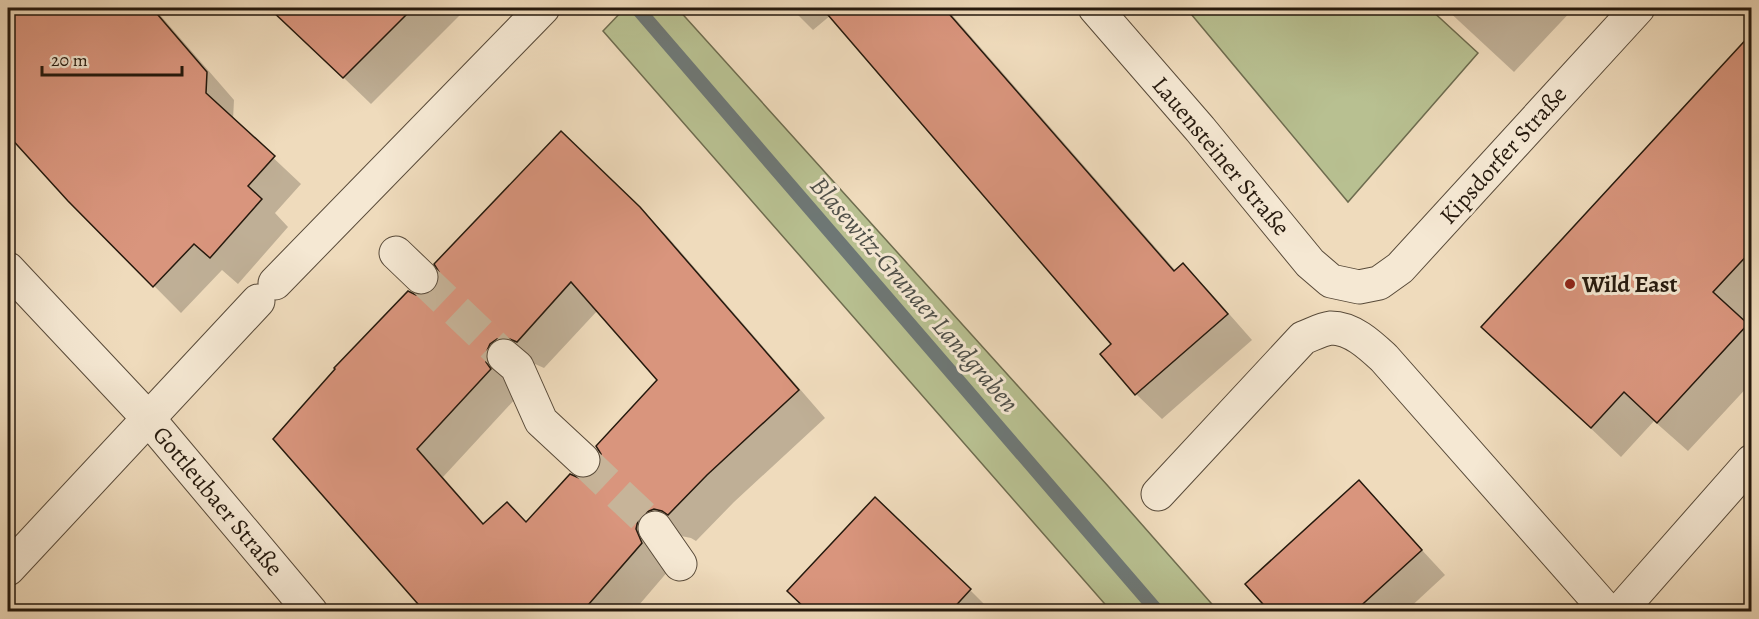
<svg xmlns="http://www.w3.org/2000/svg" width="1759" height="619" font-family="Alegreya,serif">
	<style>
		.green { fill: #b8c091; stroke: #6e6c4f; stroke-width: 1.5 }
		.shadow { fill: #0003; fill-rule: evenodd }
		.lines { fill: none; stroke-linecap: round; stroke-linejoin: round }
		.stream { stroke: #6e7876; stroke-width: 14 }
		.building { fill: #d9957d; stroke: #25190d; stroke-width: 1.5; fill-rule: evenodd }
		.minor-tunnel { stroke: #c7b499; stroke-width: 33; stroke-dasharray: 33 16; stroke-linecap: butt }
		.minor-casing { stroke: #584a39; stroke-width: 35 }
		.minor { stroke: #f5e8d3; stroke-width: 33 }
		.poi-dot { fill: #8f2418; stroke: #f5e8d3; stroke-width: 2 }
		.labels { text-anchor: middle; stroke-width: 6; stroke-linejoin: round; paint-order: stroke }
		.street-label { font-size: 24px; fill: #25190d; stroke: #f5e8d3 }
		.poi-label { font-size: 24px; font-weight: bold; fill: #25190d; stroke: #f5e8d3; text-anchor: start }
		.water-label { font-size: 26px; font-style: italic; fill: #50514a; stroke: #f5e8d3 }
	</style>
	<rect width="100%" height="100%" fill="#efdbbc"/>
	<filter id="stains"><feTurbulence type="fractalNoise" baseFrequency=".00333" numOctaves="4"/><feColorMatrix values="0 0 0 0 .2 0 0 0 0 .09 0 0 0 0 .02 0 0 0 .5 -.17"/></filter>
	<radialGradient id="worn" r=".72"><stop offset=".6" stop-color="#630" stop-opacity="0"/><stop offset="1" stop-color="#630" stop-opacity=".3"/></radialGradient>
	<g class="green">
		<path d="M625 8H677L1108 486 1218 611H1111L603 31Z"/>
		<path d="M1186 8H1429L1478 53 1348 202Z"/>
	</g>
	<g class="shadow">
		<path d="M8 8H154L234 100 233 120 301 184 275 213 288 227 238 284 222 270 181 313 69 200 8 132Z"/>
		<path d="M274 8H467L371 104 318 53Z"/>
		<path d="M791 8H946L1176 271 1183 265 1208 290 1252 340 1162 419 1136 394 1113 344 831 15 813 30Z"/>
		<path d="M1445 8H1574L1514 72Z"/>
		<path d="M1752 35V312L1743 321 1752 329V382L1688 451 1654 421 1621 457 1483 326Z"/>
		<path d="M639 208 667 236 825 418 734 502 696 541 691 538 681 536 672 539 669 570 633 612H427L275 439 416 296 426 297ZM598 310 659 380 598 473 588 480H578L527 523 485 525 443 477 517 397 525 365 535 364 544 368Z"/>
		<path d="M1359 482 1445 575 1405 612H1272Z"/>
		<path d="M970 590 992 612H810Z"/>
	</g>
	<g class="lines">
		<path class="stream" d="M637 8 1158 612"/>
	</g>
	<g class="building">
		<path d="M8 8H152L207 72 206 93 275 156 248 186 262 199 210 258 194 244 153 287 68 201 8 135Z"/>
		<path d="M269 8H413L343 78Z"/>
		<path d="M822 8H944L1174 271 1183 263 1228 314 1135 395 1100 354 1111 344Z"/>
		<path d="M1752 33V250L1713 292 1748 324 1657 423 1624 392 1591 428 1481 327Z"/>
		<path d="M561 131 640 207 799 390 707 475 668 515 662 511 654 509 644 513 638 520 636 529 642 543 582 612H425L273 439 335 369 334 368 408 291 416 295H426L435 290 439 281V272L434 264ZM571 282 657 380 596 446 601 454V464L596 473 588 478H579L570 474 526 522 507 502 483 524 417 449 491 369 486 362V353L490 344 497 339 507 338 517 342Z"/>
		<path d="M1359 480 1422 550 1354 612H1270L1245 584Z"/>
		<path d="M875 497 971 589 950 612H809L787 591Z"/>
	</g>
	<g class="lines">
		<g class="minor-tunnel">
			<path d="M421 277 504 356"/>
			<path d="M583 460 655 528"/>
		</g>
		<g class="minor-casing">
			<g id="minor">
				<path d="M1095 8 1200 129 1310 263 1331 281 1359 287 1379 283 1400 268 1638 8"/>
				<path d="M396 253 421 277"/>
				<path d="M8 269 147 417 311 612"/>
				<path d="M275 283 543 8"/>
				<path d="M504 356 517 367 541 421 583 460"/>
				<path d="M1158 494 1303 338C1311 335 1322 329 1331 328 1352 328 1370 345 1384 358L1608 612"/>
				<path d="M655 528 680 564"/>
				<path d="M8 569 258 301"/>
				<path d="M1619 612 1752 461"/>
			</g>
		</g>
		<use href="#minor" class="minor"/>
	</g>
	<circle class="poi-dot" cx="1570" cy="284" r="6"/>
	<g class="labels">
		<g class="street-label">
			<text transform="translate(1503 155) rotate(-48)" y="8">Kipsdorfer Straße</text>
			<text transform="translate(1221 156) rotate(50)" y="8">Lauensteiner Straße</text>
			<text transform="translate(218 501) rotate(50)" y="8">Gottleubaer Straße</text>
		</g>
		<g class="poi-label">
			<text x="1582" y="292">Wild East</text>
		</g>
		<g class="water-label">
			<text transform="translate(915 294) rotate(49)" y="9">Blasewitz‐Grunaer Landgraben</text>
		</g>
	</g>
	<rect width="1759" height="619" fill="none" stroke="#efdbbc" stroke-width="30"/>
	<rect x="9" y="9" width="1741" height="601" fill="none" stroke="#25190d" stroke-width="3"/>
	<rect x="15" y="15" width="1729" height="589" fill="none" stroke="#25190d" stroke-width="1.5"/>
	<path d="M42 66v9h140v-9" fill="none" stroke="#25190d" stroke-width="3"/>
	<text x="51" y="66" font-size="18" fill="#25190d" stroke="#f5e8d3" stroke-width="4.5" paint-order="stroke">20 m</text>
	<rect width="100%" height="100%" filter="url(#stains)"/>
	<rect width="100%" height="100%" fill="url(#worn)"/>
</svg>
